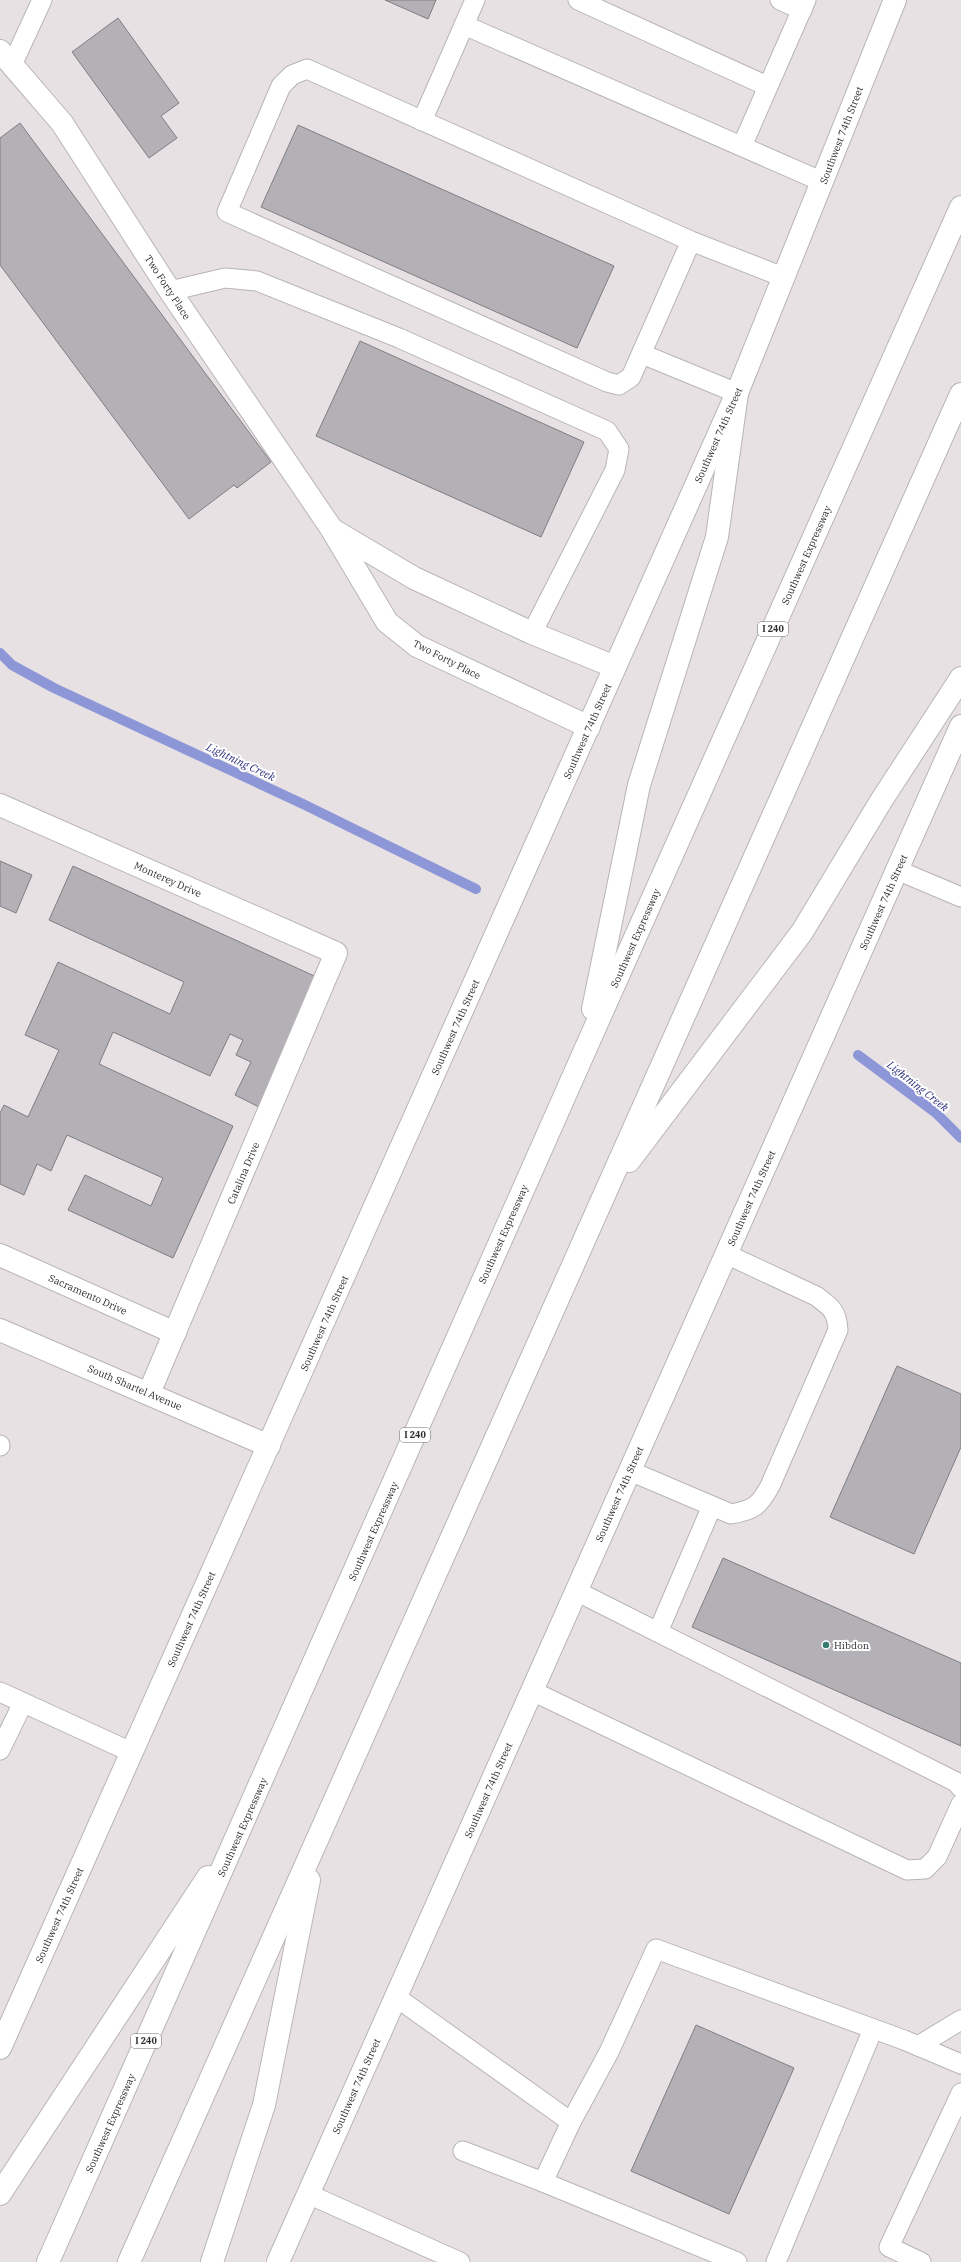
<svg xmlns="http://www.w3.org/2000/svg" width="961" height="2262" font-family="'IBM Plex Serif',serif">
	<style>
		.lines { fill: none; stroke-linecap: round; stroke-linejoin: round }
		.stream { stroke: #8d96d7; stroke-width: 10 }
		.building { fill: #b4b1b6; stroke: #807d82 }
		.lane-casing { stroke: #b9b4b7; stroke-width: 21 }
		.street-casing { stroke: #b9b4b7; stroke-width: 24 }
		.secondary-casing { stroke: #b9b4b7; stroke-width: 24 }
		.highway-casing { stroke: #b9b4b7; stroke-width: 24 }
		.lane { stroke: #fff; stroke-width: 19 }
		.street { stroke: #fff; stroke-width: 22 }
		.secondary { stroke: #fff; stroke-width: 22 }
		.highway { stroke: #fff; stroke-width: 22 }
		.poi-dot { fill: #387c6f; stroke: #fff; stroke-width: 1.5 }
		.labels { text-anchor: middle; stroke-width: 4; stroke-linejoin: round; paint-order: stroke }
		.shield { fill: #fff; stroke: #6f6d6e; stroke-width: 1 }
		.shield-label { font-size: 9px; font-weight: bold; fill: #312f30 }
		.street-label { font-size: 10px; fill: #312f30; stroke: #fff }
		.poi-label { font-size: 10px; fill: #312f30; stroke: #fff; text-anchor: start }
		.water-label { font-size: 11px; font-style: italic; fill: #30327d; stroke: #fff }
	</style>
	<rect width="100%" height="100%" fill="#e7e1e4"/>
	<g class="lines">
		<g class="stream">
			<path d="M0 653 12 665 54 688 303 804 476 889"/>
			<path d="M858 1055 936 1113 961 1138"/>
		</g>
	</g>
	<g class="building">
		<path d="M385 0H436L428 19Z"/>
		<path d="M118 18 179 103 161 116 177 138 149 158 72 52Z"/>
		<path d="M20 123 271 462 237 488 234 485 189 519 0 265V138Z"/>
		<path d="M298 125 614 266 577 348 261 207Z"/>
		<path d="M360 341 584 442 541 537 316 436Z"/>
		<path d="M0 861 32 875 16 913 0 906Z"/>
		<path d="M73 866 321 979 261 1108 235 1095 251 1062 236 1055 243 1040 230 1034 210 1076 113 1032 99 1064 233 1126 173 1258 68 1210 85 1175 151 1206 163 1178 67 1135 51 1171 37 1164 24 1195 0 1184V1113L4 1105 28 1117 59 1050 25 1035 58 962 170 1014 184 982 49 920Z"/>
		<path d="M897 1366 961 1394V1447L914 1554 830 1517Z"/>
		<path d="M723 1558 961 1663V1746L692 1627Z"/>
		<path d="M696 2025 794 2068 729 2214 631 2171Z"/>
	</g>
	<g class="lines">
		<g class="lane-casing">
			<g id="lane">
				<path d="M578 0 767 86"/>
				<path d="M780 0 802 10"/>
				<path d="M464 25 823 182"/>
				<path d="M12 65 42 0"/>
				<path d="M422 121 475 0"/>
				<path d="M742 146 806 0"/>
				<path d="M691 241 631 377 619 385 607 382 227 212 281 86 292 75 307 69 691 241 783 277"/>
				<path d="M170 291 225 278 257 281 399 338 607 431 619 449 615 470 532 633"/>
				<path d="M642 354 737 393"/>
				<path d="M897 870 961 897"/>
				<path d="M0 1445V1446"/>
				<path d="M630 1471 731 1514C754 1510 759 1506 770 1486L838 1330C837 1311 831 1307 816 1296L726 1254"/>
				<path d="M576 1591 956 1782 961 1788"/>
				<path d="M658 1632 712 1506"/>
				<path d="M532 1691 907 1870 925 1869 937 1857 961 1804"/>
				<path d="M0 1692 131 1752"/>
				<path d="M0 1750 23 1703"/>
				<path d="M396 1997 571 2122 609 2052 656 1949 904 2040 961 2064"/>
				<path d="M918 2046 961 2020"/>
				<path d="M571 2122 543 2182 737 2262"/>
				<path d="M463 2151 543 2182"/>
				<path d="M308 2194 460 2262"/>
				<path d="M776 2262 873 2029"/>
				<path d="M921 2262 889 2247 961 2093"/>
			</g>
		</g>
		<g class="street-casing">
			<g id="street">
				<path d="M0 51 62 123 170 291 331 528 387 622 417 646 589 727"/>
				<path d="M333 530 414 578 532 633 615 667"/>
				<path d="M0 805 336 953 149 1393"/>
				<path d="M0 1255 175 1333"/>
				<path d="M0 1330 269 1446"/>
			</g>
		</g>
		<g class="secondary-casing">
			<g id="secondary">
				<path d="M0 2048 737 393 895 0"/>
				<path d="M278 2262 961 726"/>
			</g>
		</g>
		<g class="highway-casing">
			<g id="highway">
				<path d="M593 1009 639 785 717 537 737 393"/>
				<path d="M629 1161 802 932 881 801 961 678"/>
				<path d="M0 2194 208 1877"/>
				<path d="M48 2262 585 1050 961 207"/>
				<path d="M129 2262 961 394"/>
				<path d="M212 2262 264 2105 309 1880"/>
			</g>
		</g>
		<use href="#lane" class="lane"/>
		<use href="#street" class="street"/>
		<use href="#secondary" class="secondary"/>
		<use href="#highway" class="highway"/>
	</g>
	<circle class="poi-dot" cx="826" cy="1645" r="4"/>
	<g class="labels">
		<g class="shield">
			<rect x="758" y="622" width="30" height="14" rx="3"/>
			<rect x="400" y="1428" width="30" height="14" rx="3"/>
			<rect x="131" y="2034" width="30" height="14" rx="3"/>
		</g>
		<g class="shield-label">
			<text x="773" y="632">I 240</text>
			<text x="415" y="1438">I 240</text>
			<text x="146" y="2044">I 240</text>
		</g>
		<g class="street-label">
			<text transform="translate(841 135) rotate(-69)" y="4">Southwest 74th Street</text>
			<text transform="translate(168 287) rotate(57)" y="4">Two Forty Place</text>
			<text transform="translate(718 435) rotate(-66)" y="4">Southwest 74th Street</text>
			<text transform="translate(806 555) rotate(-66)" y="4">Southwest Expressway</text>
			<text transform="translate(447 659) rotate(27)" y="4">Two Forty Place</text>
			<text transform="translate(587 731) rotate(-66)" y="4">Southwest 74th Street</text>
			<text transform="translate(168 879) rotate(24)" y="4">Monterey Drive</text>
			<text transform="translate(883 902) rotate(-66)" y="4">Southwest 74th Street</text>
			<text transform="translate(635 938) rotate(-66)" y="4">Southwest Expressway</text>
			<text transform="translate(455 1027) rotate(-66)" y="4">Southwest 74th Street</text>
			<text transform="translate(243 1173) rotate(-67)" y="4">Catalina Drive</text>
			<text transform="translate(751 1198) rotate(-66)" y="4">Southwest 74th Street</text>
			<text transform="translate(503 1234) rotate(-66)" y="4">Southwest Expressway</text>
			<text transform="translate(88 1294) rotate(24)" y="4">Sacramento Drive</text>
			<text transform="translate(324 1323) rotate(-66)" y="4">Southwest 74th Street</text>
			<text transform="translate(135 1387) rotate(23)" y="4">South Shartel Avenue</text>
			<text transform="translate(619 1494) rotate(-66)" y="4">Southwest 74th Street</text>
			<text transform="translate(373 1531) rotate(-66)" y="4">Southwest Expressway</text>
			<text transform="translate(191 1619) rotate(-66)" y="4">Southwest 74th Street</text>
			<text transform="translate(488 1790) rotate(-66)" y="4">Southwest 74th Street</text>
			<text transform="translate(242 1827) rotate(-66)" y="4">Southwest Expressway</text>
			<text transform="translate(59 1915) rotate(-66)" y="4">Southwest 74th Street</text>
			<text transform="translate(356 2086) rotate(-66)" y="4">Southwest 74th Street</text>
			<text transform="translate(110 2123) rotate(-66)" y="4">Southwest Expressway</text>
		</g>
		<g class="poi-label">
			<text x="834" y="1649">Hibdon</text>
		</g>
		<g class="water-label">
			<text transform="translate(241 762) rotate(25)" y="4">Lightning Creek</text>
			<text transform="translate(918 1086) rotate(38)" y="4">Lightning Creek</text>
		</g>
	</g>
</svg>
